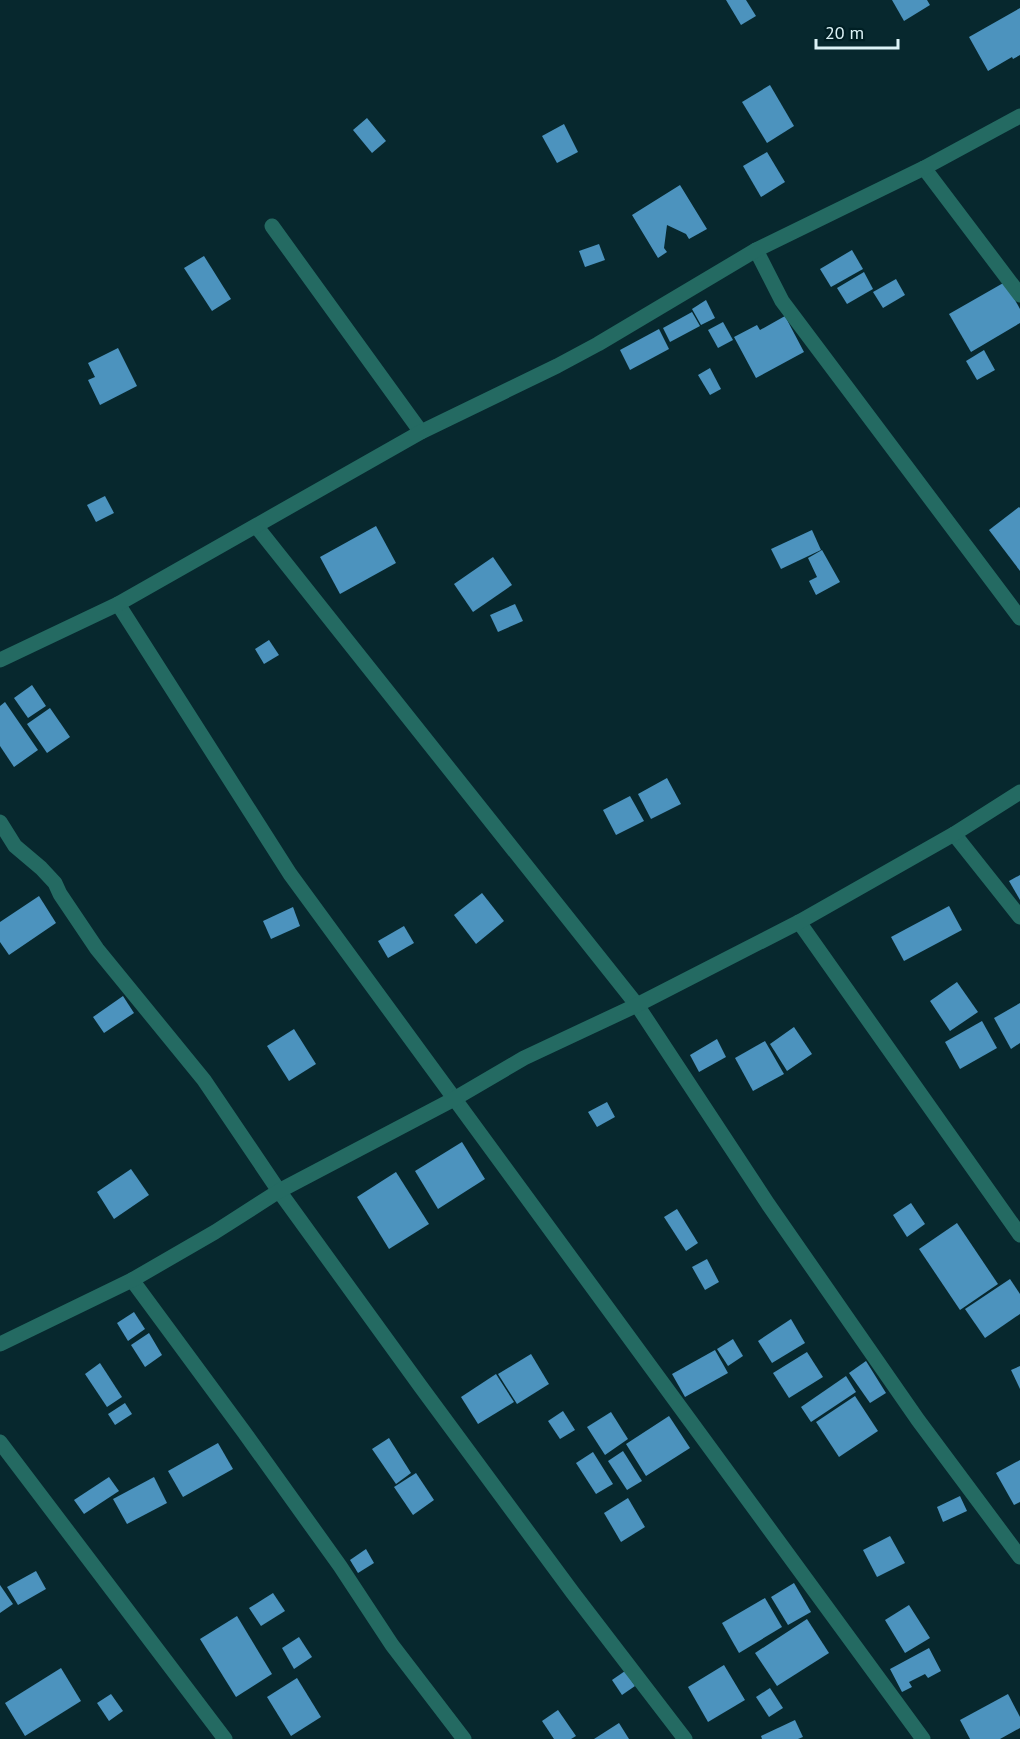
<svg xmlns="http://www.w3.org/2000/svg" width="1020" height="1739" font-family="'PT Sans',sans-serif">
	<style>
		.building { fill: #4c93be }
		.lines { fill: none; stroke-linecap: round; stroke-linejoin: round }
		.minor { stroke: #246a62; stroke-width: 15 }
	</style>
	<rect width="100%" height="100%" fill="#07282e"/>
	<g class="building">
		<path d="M726 0H746L756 16 741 25Z"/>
		<path d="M892 0H927L930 5 904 21Z"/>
		<path d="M1020 8V55L1013 59 1012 57 988 71 969 37Z"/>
		<path d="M770 85 794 126 767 143 742 102Z"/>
		<path d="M367 118 386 141 372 153 353 130Z"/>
		<path d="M564 124 578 152 557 163 542 136Z"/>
		<path d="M767 152 785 182 761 197 743 166Z"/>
		<path d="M680 185 707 229 689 239 686 234 667 225 664 248 667 252 658 258 632 215Z"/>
		<path d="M599 244 605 260 585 267 579 251Z"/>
		<path d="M852 250 863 269 831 287 820 269Z"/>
		<path d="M204 256 231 299 212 311 184 268Z"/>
		<path d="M864 272 873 289 847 304 837 288Z"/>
		<path d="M896 279 905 295 883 308 873 292Z"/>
		<path d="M1005 282 1020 309V323L971 352 949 314Z"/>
		<path d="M706 300 715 318 701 325 692 309Z"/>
		<path d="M692 312 700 326 670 342 663 328Z"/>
		<path d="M785 316 804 352 756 378 734 337 757 325 760 330Z"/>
		<path d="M723 322 733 340 718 348 708 330Z"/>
		<path d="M659 329 669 349 630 370 620 350Z"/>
		<path d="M118 348 137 386 100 405 88 380 95 377 88 363Z"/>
		<path d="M984 350 995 370 977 380 966 361Z"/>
		<path d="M710 368 721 389 710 395 698 375Z"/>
		<path d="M105 496 114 513 96 522 87 505Z"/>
		<path d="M1019 507 1020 508V571L989 530Z"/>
		<path d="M376 526 396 563 340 594 320 557Z"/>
		<path d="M812 530 821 550 781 569 771 549Z"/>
		<path d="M822 550 840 582 816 595 809 581 817 577 808 558Z"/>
		<path d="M493 557 512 585 473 612 454 584Z"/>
		<path d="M515 604 523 621 498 632 490 615Z"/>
		<path d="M269 640 279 655 264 664 255 649Z"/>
		<path d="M32 685 46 706 28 718 14 698Z"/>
		<path d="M5 702 38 750 14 767 0 746V706Z"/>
		<path d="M50 708 70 737 47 753 27 724Z"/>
		<path d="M667 778 681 804 651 819 638 794Z"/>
		<path d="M630 796 644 821 616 835 603 810Z"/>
		<path d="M1020 875V900L1009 881Z"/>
		<path d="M482 893 504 921 476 944 454 915Z"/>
		<path d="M39 896 56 923 9 955 0 942V922Z"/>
		<path d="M949 906 962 930 904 961 891 937Z"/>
		<path d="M293 907 300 926 271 939 263 921Z"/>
		<path d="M404 926 414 943 388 958 378 941Z"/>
		<path d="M957 982 978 1012 950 1031 930 1001Z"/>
		<path d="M123 996 134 1013 104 1033 93 1017Z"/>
		<path d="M1020 1003V1043L1011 1049 994 1018Z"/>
		<path d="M982 1021 997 1048 960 1069 945 1042Z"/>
		<path d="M794 1027 812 1054 787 1071 770 1044Z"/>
		<path d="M294 1029 316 1064 289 1081 267 1046Z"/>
		<path d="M717 1039 726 1057 699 1072 690 1055Z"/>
		<path d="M765 1041 784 1074 753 1091 735 1058Z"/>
		<path d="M607 1102 615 1117 597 1127 588 1112Z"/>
		<path d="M462 1142 485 1179 438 1209 415 1171Z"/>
		<path d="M131 1169 149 1195 114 1219 97 1192Z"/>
		<path d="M396 1172 429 1224 389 1249 357 1197Z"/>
		<path d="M911 1203 925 1224 907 1237 893 1215Z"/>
		<path d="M677 1209 698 1243 686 1251 664 1217Z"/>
		<path d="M957 1223 998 1284 960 1310 919 1249Z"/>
		<path d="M707 1259 719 1282 705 1290 692 1267Z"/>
		<path d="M1010 1279 1020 1294V1314L985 1338 965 1309Z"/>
		<path d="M134 1312 145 1329 128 1341 117 1323Z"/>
		<path d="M791 1319 805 1343 772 1363 758 1341Z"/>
		<path d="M149 1333 162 1355 145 1367 131 1345Z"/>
		<path d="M733 1339 743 1356 728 1366 717 1349Z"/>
		<path d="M715 1350 728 1373 685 1397 672 1374Z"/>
		<path d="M807 1352 823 1377 789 1398 773 1373Z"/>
		<path d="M531 1354 549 1384 517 1404 498 1374Z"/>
		<path d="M866 1361 886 1393 870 1403 849 1373Z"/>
		<path d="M100 1363 122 1397 107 1407 85 1374Z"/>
		<path d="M1020 1366V1389L1011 1370Z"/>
		<path d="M496 1374 514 1402 478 1424 461 1397Z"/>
		<path d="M846 1376 856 1392 811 1422 801 1407Z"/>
		<path d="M855 1396 878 1431 839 1457 816 1422Z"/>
		<path d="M125 1403 132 1414 115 1425 108 1414Z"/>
		<path d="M563 1411 575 1430 560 1439 548 1421Z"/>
		<path d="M611 1412 628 1439 605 1455 587 1427Z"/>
		<path d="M669 1416 690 1448 646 1476 626 1444Z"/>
		<path d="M389 1438 411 1473 396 1484 372 1449Z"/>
		<path d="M218 1443 233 1469 183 1497 168 1471Z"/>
		<path d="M623 1451 642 1481 627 1490 608 1461Z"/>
		<path d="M593 1452 613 1484 596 1494 576 1463Z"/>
		<path d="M1020 1460V1502L1014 1505 996 1473Z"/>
		<path d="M416 1473 434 1500 413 1515 394 1487Z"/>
		<path d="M109 1477 119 1491 84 1514 74 1500Z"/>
		<path d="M154 1477 167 1503 127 1524 113 1499Z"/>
		<path d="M960 1496 967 1511 943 1522 937 1507Z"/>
		<path d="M628 1498 645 1527 621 1542 604 1513Z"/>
		<path d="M890 1536 905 1563 877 1577 863 1550Z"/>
		<path d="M366 1549 374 1563 358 1573 350 1560Z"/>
		<path d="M36 1571 46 1589 18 1605 7 1587Z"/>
		<path d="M794 1583 811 1612 788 1625 771 1597Z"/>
		<path d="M0 1585 13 1604 0 1613Z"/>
		<path d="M273 1593 285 1611 261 1626 249 1608Z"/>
		<path d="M765 1598 782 1627 739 1653 722 1623Z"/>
		<path d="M909 1605 930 1638 905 1653 885 1620Z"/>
		<path d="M237 1616 272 1674 236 1697 200 1639Z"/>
		<path d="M807 1619 829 1653 777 1686 755 1653Z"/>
		<path d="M299 1637 312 1657 294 1669 282 1648Z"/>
		<path d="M929 1648 941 1671 928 1678 925 1674 909 1682 912 1687 902 1692 890 1669Z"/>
		<path d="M724 1665 745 1700 708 1722 688 1687Z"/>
		<path d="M61 1668 81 1701 25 1736 5 1703Z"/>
		<path d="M625 1671 635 1686 622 1695 612 1680Z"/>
		<path d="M297 1678 321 1717 291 1736 267 1697Z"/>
		<path d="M770 1688 783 1708 769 1717 756 1697Z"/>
		<path d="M111 1694 123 1711 109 1721 97 1703Z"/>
		<path d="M1008 1694 1020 1717V1728L1000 1739H970L960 1720Z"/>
		<path d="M558 1710 576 1736 571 1739H554L542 1721Z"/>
		<path d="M795 1720 803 1737 798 1739H762L761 1736Z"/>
		<path d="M619 1723 629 1739H594Z"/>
	</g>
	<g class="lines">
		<g class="minor">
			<path d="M924 168 1020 295"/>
			<path d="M272 226 421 432"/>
			<path d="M756 250 782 301 1020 618"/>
			<path d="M256 526 637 1005 768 1204 918 1420 1020 1557"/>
			<path d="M118 604 290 874 923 1739"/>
			<path d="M0 660 118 604 421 432 557 366 598 344 756 250 924 168 1020 116"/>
			<path d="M0 822 15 846 41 868 55 883 60 894 97 949 204 1080 279 1191 421 1387 573 1593 685 1739"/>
			<path d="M954 834 1020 917"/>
			<path d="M799 922 1020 1235"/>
			<path d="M132 1280 244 1432 340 1566 392 1645 464 1739"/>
			<path d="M0 1344 132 1280 215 1232 279 1191 454 1099 524 1058 637 1005 799 922 954 834 1020 792"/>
			<path d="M0 1442 225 1739"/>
		</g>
	</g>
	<path d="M816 39v9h82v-9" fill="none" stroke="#ddf3f7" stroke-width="3"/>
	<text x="825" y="39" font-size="18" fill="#ddf3f7" stroke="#001f24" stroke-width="4.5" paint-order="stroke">20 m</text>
</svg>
